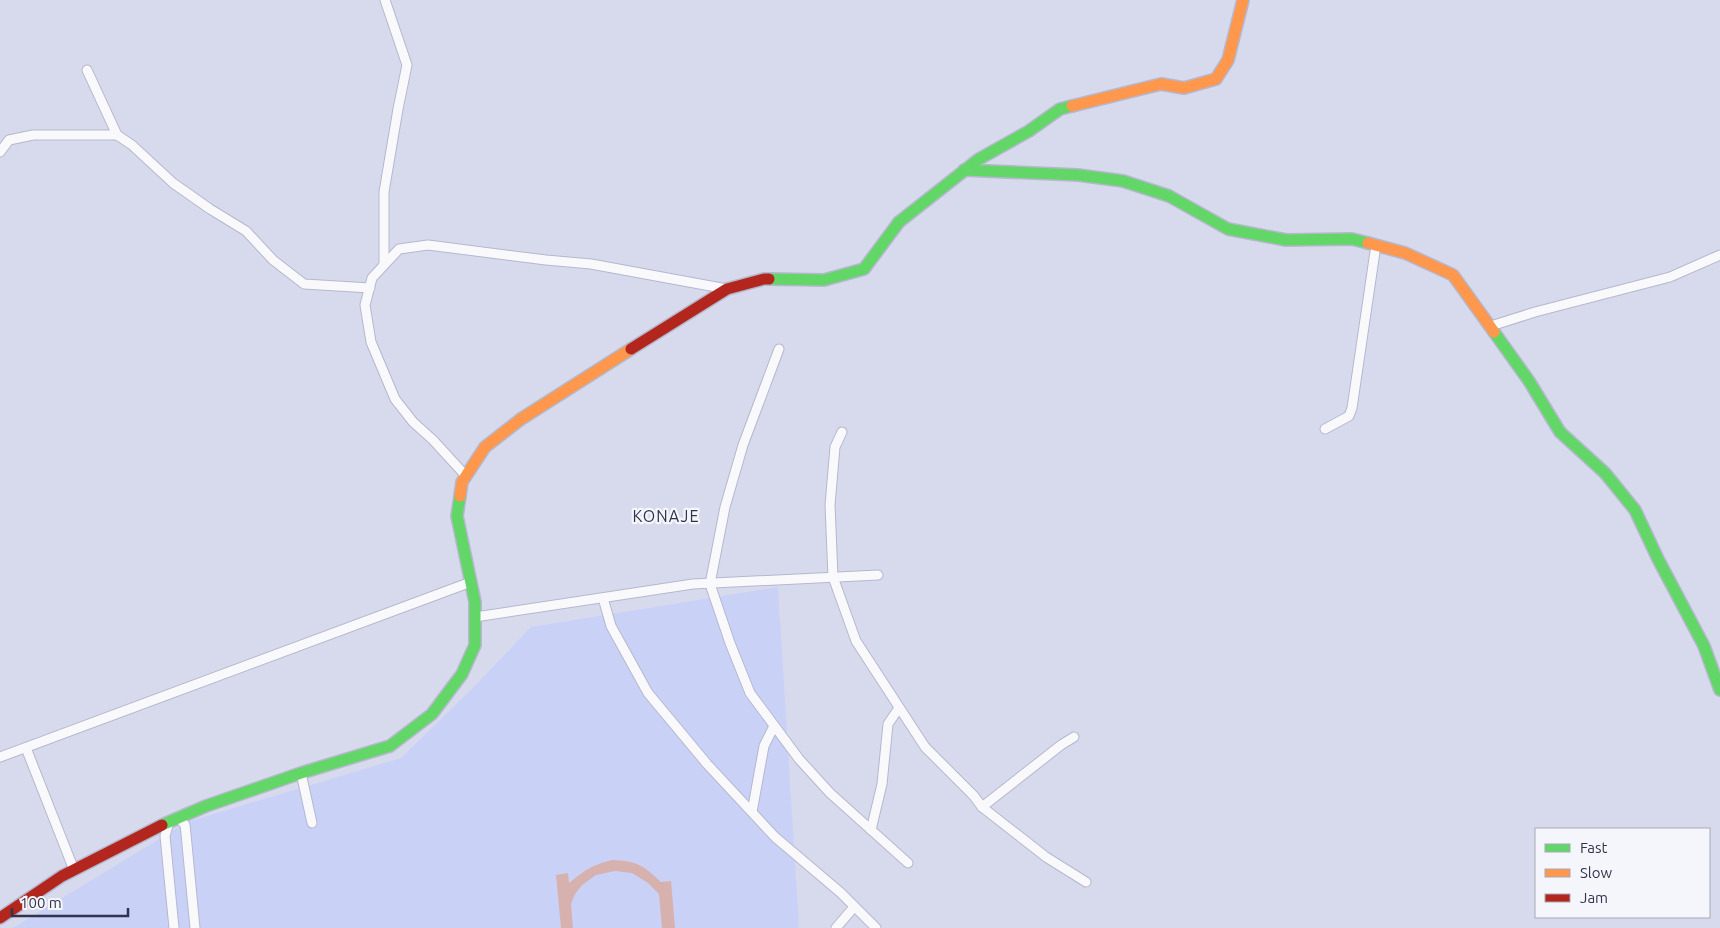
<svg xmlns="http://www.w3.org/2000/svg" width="1720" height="928" font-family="Ubuntu,sans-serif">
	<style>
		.built { fill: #cad1f7 }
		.green { fill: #d7b1ae }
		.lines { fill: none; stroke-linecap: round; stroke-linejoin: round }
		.street-casing { stroke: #b5b8cd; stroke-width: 11 }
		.fast-casing { stroke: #b5b8cd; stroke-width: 14 }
		.slow-casing { stroke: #b5b8cd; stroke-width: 14 }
		.jam-casing { stroke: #b5b8cd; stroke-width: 14 }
		.street { stroke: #f9f9fc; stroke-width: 9 }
		.fast { stroke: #63d668; stroke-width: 11 }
		.slow { stroke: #ff974d; stroke-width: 11 }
		.jam { stroke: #b3261e; stroke-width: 11 }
		.labels { text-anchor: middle; stroke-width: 4.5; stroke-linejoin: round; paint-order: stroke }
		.quarter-label { font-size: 16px; letter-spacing: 1px; fill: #31354c; stroke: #f5f6fc }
	</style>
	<rect width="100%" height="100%" fill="#d7daed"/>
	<path class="built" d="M778 587 799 928H13L187 822 401 758 472 689 531 627Z"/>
	<path class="green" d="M612 860C637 861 643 865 661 882L671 881 675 928H662L659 894 648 883 632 873 615 871 596 875 582 885 575 894 571 904 573 928H561L556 875 568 873 569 883C585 870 592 865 612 860Z"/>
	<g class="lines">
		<g class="street-casing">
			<g id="street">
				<path d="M87 70 117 135"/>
				<path d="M0 152 9 140 33 135H117L132 145 173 183 210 209 246 231 273 260 304 284 370 288"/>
				<path d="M384 265V192L398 109 407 65 385 0"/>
				<path d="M1491 326 1535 312 1670 277 1720 255"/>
				<path d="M779 349 743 445 725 507 710 584 730 643 750 693 799 759 830 793 908 863"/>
				<path d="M1325 429 1349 416 1352 408 1376 245"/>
				<path d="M842 432 835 447 830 505 833 577 856 641 925 747 974 796 982 807 1046 857 1086 882"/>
				<path d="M466 476 433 440 413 422 395 399 371 342 365 305 372 278 399 249 428 245 546 260 591 264 727 289"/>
				<path d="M603 598 611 626 648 693 707 764 775 837 841 893 876 928"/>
				<path d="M475 617 693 584 878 575"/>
				<path d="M26 748 74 870"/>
				<path d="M0 757 471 582"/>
				<path d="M301 773 312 823"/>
				<path d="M982 807 1061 745 1074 737"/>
				<path d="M752 812 764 746 774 726"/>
				<path d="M179 818 185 825 186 834 195 928"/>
				<path d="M169 822 165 836 174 928"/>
				<path d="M871 830 882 784 888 724 899 708"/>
				<path d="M836 928 854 907"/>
			</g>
		</g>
		<g class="fast-casing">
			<g id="fast">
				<path d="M964 170 1078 175 1123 181 1169 196 1228 229 1286 240 1352 239 1368 243"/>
				<path d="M769 279 824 280 864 269 899 222 979 159 1029 131 1060 109 1072 106"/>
				<path d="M1494 332 1529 381 1560 432 1605 473 1635 510 1658 559 1704 646 1720 690"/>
				<path d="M162 825 206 806 301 773 390 746 432 714 462 674 475 645V602L457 516 460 496"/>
			</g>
		</g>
		<g class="slow-casing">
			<g id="slow">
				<path d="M1072 106 1161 84 1184 88 1216 79 1228 60 1243 0"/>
				<path d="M1368 243 1405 253 1453 275 1494 332"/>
				<path d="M460 496 462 482 485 447 521 419 631 349"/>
			</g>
		</g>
		<g class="jam-casing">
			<g id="jam">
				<path d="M631 349 727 289 764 279H769"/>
				<path d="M0 918 62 876 162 825"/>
			</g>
		</g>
		<use href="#street" class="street"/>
		<use href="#fast" class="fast"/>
		<use href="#slow" class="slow"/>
		<use href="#jam" class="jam"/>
	</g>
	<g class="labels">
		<g class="quarter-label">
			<text x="666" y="522">KONAJE</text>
		</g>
	</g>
	<rect x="1535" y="828" width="175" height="90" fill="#f5f6fc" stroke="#a7a9b6"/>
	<rect x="1545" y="844" width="25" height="8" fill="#63d668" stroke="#a7a9b6"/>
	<text x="1580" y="853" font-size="15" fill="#31354c">Fast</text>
	<rect x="1545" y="869" width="25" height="8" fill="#ff974d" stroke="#a7a9b6"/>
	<text x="1580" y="878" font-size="15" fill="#31354c">Slow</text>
	<rect x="1545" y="894" width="25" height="8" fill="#b3261e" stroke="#a7a9b6"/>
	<text x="1580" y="903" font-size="15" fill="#31354c">Jam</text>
	<path d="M12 908v8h116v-8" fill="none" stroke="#31354c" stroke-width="2.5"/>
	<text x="20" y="908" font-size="15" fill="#31354c" stroke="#f5f6fc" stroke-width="4" paint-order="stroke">100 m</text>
</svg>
